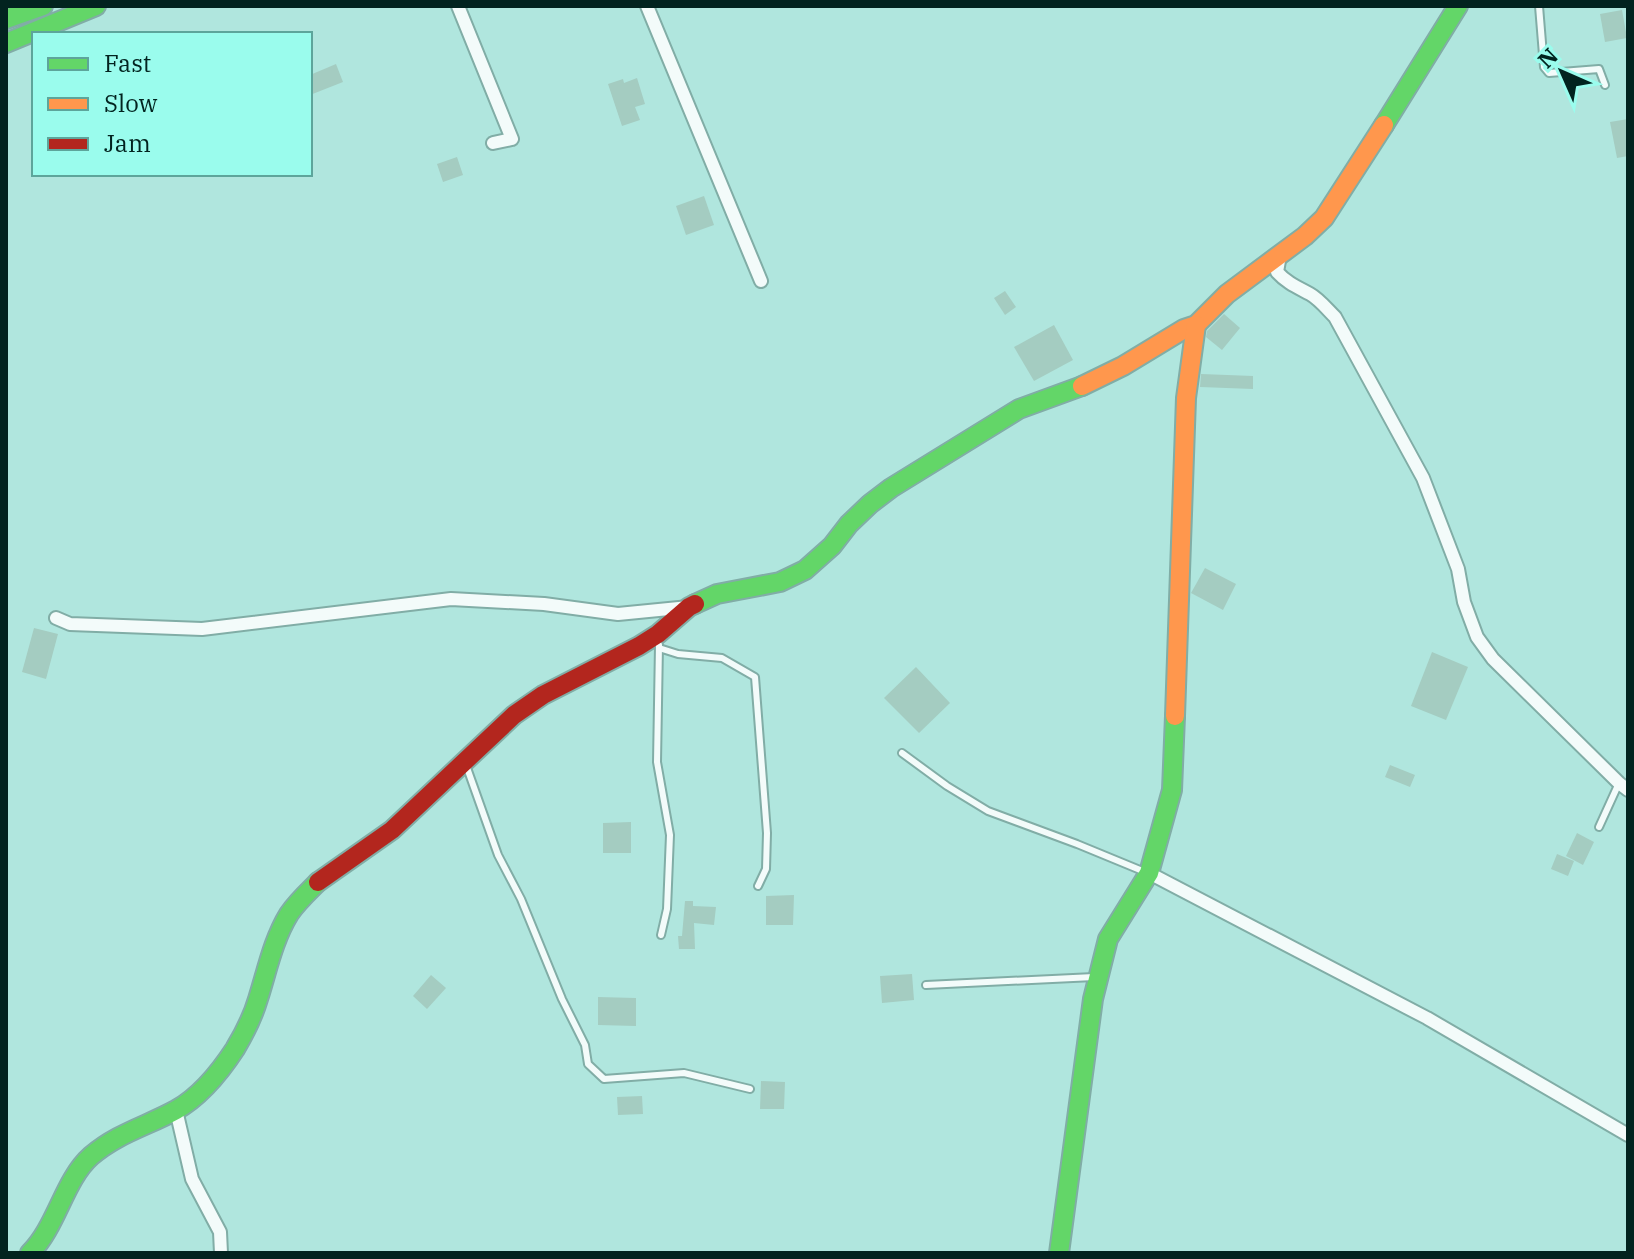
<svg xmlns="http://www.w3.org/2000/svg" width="1634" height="1259" font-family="'IBM Plex Serif',serif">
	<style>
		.building { fill: #a4ccc1 }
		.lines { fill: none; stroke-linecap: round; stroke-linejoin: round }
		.lane-casing { stroke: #81ada6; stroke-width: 10 }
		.street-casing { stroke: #81ada6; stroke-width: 16 }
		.fast-casing { stroke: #81ada6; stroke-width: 22 }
		.slow-casing { stroke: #81ada6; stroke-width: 22 }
		.jam-casing { stroke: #81ada6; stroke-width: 22 }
		.lane { stroke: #f3fbfa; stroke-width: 6 }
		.street { stroke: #f3fbfa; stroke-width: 12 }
		.fast { stroke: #63d668; stroke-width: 18 }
		.slow { stroke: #ff974d; stroke-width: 18 }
		.jam { stroke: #b3261e; stroke-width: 18 }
	</style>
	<rect width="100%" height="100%" fill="#b0e6de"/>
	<g class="building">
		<path d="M1622 10 1627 38 1605 42 1600 14Z"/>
		<path d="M336 64 343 82 310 95V75Z"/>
		<path d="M637 78 645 104 635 107 640 120 622 126 608 84 623 79 624 83Z"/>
		<path d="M1628 119V156L1617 158 1610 122Z"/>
		<path d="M457 157 463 175 443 182 437 164Z"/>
		<path d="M704 196 714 225 686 235 676 206Z"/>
		<path d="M1005 291 1016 307 1005 315 994 298Z"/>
		<path d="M1224 314 1240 328 1222 350 1206 337 1207 331Z"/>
		<path d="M1054 325 1073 360 1034 381 1014 347Z"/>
		<path d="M1201 374 1253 376V389L1200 387Z"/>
		<path d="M1205 568 1236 584 1223 610 1191 593Z"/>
		<path d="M34 628 58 634 46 679 22 672Z"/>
		<path d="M1432 652 1468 667 1446 720 1411 706Z"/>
		<path d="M916 667 950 703 919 733 884 698Z"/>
		<path d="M1390 765 1415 775 1410 787 1385 777Z"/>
		<path d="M631 822V853H603V823Z"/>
		<path d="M1577 833 1594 842 1583 865 1566 856Z"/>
		<path d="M1557 854 1574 861 1568 876 1551 869Z"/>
		<path d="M794 895 793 925H766V896Z"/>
		<path d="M685 901H693V906L716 907 714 925 694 923 695 949H679L678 936H682Z"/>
		<path d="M912 974 914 1000 882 1003 880 976Z"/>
		<path d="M431 975 446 988 427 1009 413 996Z"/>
		<path d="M598 997 636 998V1026L598 1025Z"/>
		<path d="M761 1081 785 1082 784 1109H760Z"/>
		<path d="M642 1096 643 1114 618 1115 617 1097Z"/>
	</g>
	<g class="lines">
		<g class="lane-casing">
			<g id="lane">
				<path d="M1539 6 1544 67 1549 73 1599 69 1605 85"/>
				<path d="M659 645 657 762 670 835 667 909 661 935"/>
				<path d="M659 648 678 654 722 658 755 677 767 833 766 869 758 886"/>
				<path d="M902 753 947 786 988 811 1077 844 1145 872"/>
				<path d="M466 765 498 855 521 899 562 999 585 1045 588 1064 604 1079 684 1073 750 1089"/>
				<path d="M1599 827 1619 783"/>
				<path d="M926 985 1094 977"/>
			</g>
		</g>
		<g class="street-casing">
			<g id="street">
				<path d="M458 6 512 139 493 143"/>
				<path d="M647 6 761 281"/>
				<path d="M1280 255 1277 272C1287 283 1297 287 1310 294 1319 299 1327 309 1335 317L1423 478 1458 569 1464 602 1477 637 1493 659 1619 783 1628 790"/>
				<path d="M56 618 70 624 202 629 451 599 544 604 618 614 689 607"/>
				<path d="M1149 873 1427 1018 1628 1135"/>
				<path d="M176 1110 192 1179 220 1232 221 1253"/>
			</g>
		</g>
		<g class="fast-casing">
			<g id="fast">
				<path d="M6 19 43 6"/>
				<path d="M6 43 96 6"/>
				<path d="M1384 125 1458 6"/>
				<path d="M695 604 717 594 780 582 805 570 832 546 849 524 870 504 891 488 1019 409 1082 386"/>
				<path d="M30 1253C57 1226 64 1180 91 1156 118 1133 147 1126 176 1110 201 1096 220 1072 235 1049 244 1034 253 1016 258 999 267 971 273 940 289 914 297 902 308 892 318 882"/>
				<path d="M1059 1253 1093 999 1108 939 1149 873 1172 790 1175 716"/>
			</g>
		</g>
		<g class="slow-casing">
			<g id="slow">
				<path d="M1082 386 1123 366 1184 329 1196 325 1227 294 1305 236 1324 218 1384 125"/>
				<path d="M1175 716 1186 398 1196 325"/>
			</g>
		</g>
		<g class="jam-casing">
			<path id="jam" d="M318 882 392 830 514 715 543 695 639 646 658 634 689 607 695 604"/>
		</g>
		<use href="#lane" class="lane"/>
		<use href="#street" class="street"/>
		<use href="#fast" class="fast"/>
		<use href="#slow" class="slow"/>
		<use href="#jam" class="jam"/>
	</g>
	<rect width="1634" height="1259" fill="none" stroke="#02231f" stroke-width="16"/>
	<rect x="32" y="32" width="280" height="144" fill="#9afced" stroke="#5da59b" stroke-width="2"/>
	<rect x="48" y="58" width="40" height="12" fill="#63d668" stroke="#5da59b" stroke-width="2"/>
	<text x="104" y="72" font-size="24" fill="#02231f">Fast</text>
	<rect x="48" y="98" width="40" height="12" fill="#ff974d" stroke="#5da59b" stroke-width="2"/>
	<text x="104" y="112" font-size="24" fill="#02231f">Slow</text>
	<rect x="48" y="138" width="40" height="12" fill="#b3261e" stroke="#5da59b" stroke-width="2"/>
	<text x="104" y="152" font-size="24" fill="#02231f">Jam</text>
	<g transform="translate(1562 72) rotate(315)" stroke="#9afced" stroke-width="6" paint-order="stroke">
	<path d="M0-6L14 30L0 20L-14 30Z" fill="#02231f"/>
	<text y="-12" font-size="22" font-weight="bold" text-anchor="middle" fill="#02231f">N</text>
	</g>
</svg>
